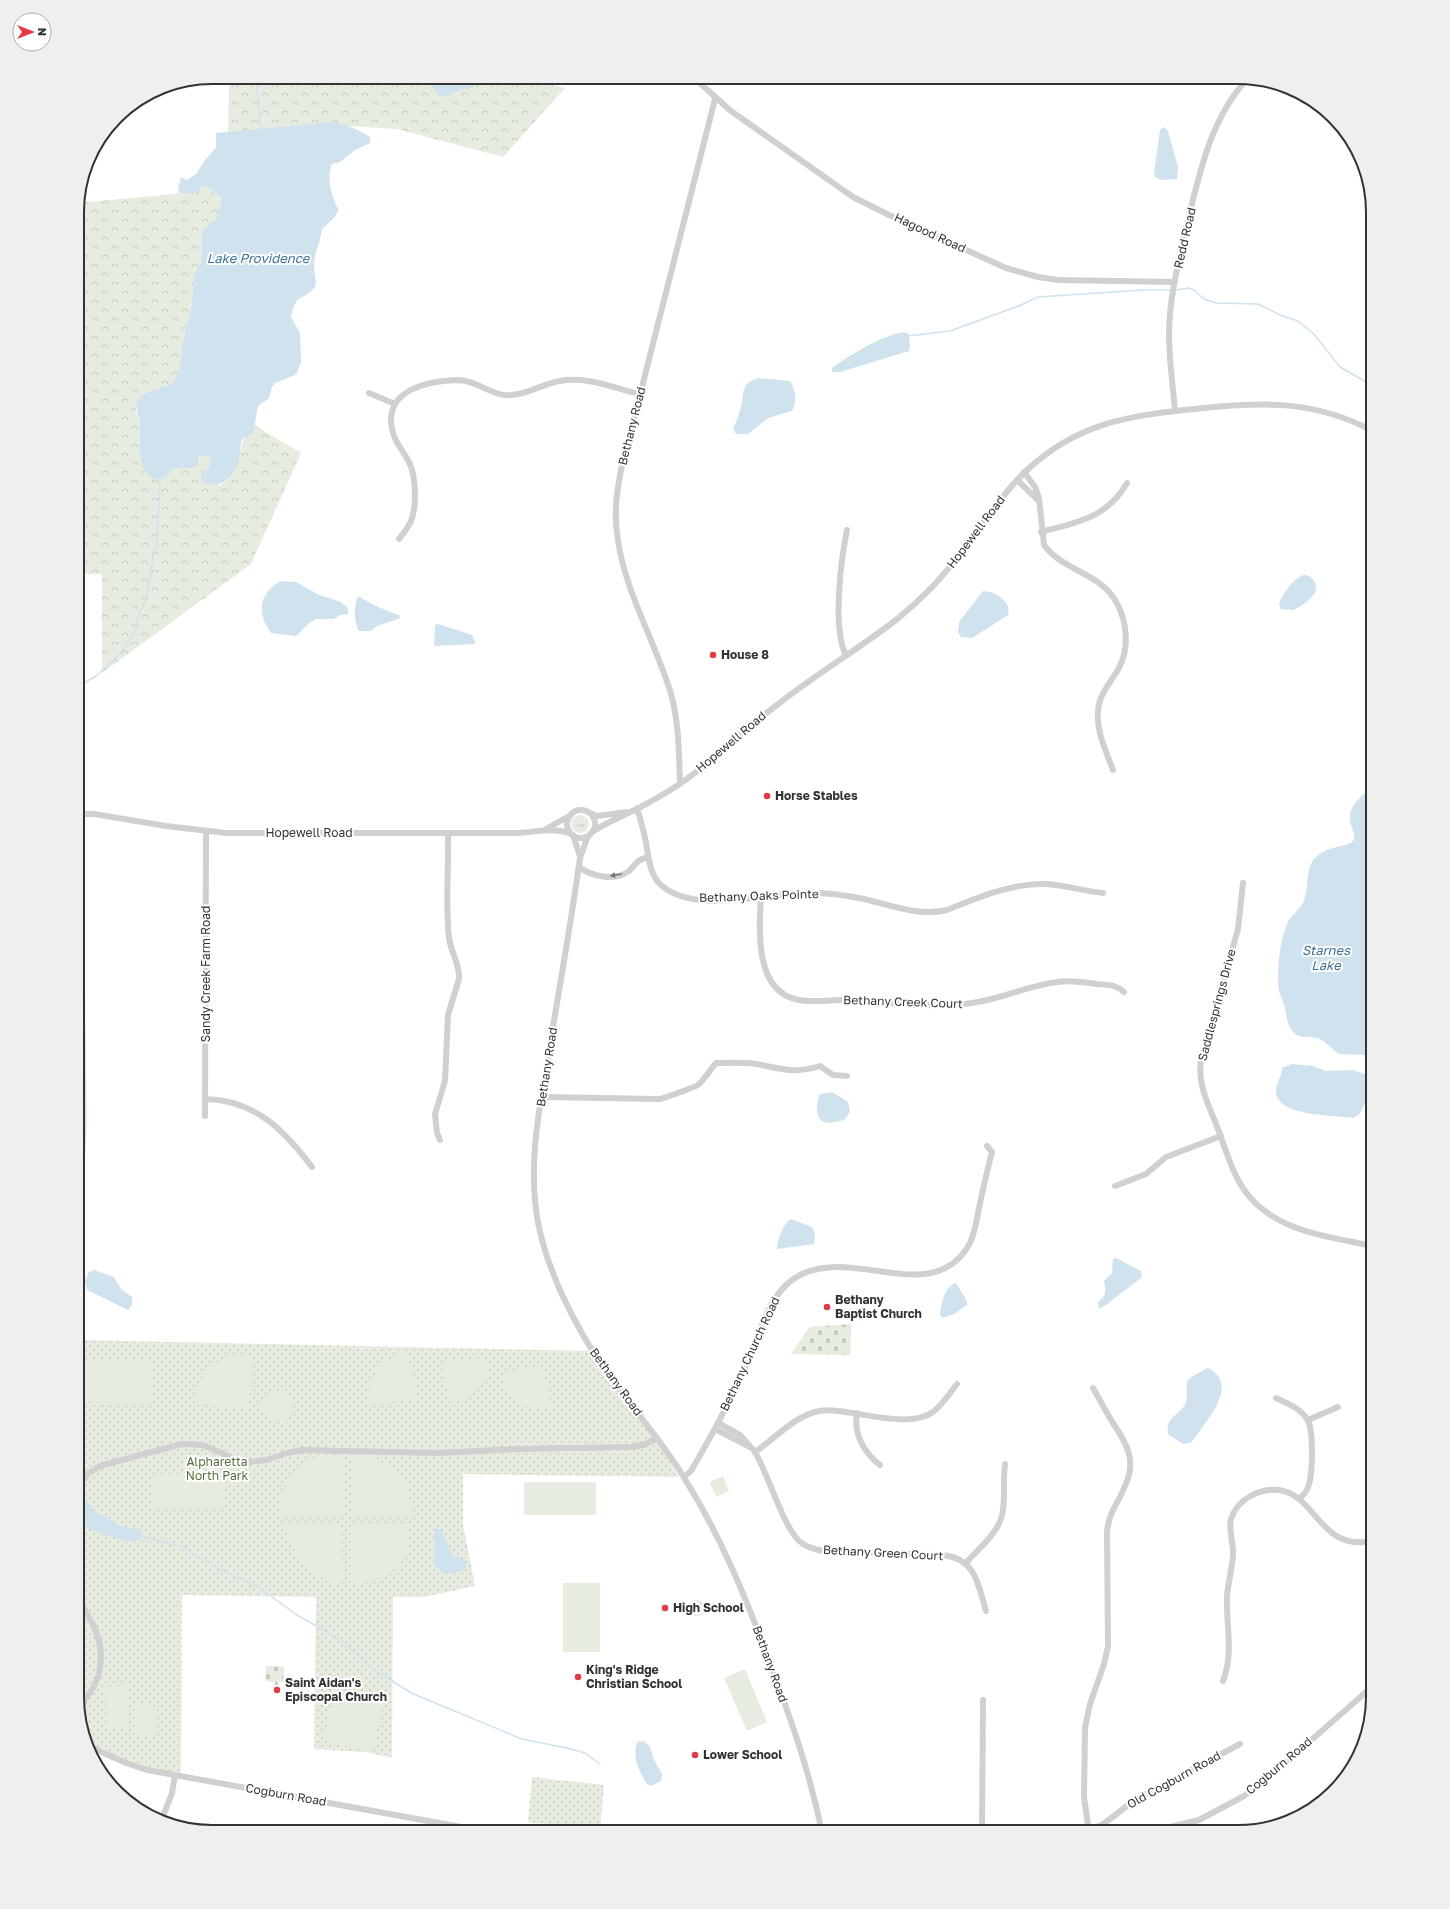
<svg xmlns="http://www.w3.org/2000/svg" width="1450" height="1909" font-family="'Golos Text',sans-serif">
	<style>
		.grass { fill: url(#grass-tufts) }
		.forest { fill: url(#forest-crowns) }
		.cemetery { fill: url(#cemetery-stones) }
		.park { fill: url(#park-dots) }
		.garden { fill: #e6ecdf }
		.water { fill: #cfe2ee }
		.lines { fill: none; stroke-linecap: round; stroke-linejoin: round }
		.stream { stroke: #cfe2ee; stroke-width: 1.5 }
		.minor { stroke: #d0d0d0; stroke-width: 6 }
		.oneway { fill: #7a7a7a }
		.poi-dot { fill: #e63946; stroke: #fff; stroke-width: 1.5 }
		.labels { text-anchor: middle; stroke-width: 4; stroke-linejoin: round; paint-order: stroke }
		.street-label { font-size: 12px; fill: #333; stroke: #fff }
		.poi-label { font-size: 12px; font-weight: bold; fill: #333; stroke: #fff; text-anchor: start }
		.park-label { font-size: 12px; fill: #56703f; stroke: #fff }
		.water-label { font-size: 13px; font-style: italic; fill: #3f7597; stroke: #fff }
		.rim { fill: none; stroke: #333; stroke-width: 2 }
	</style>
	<defs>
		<pattern id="grass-tufts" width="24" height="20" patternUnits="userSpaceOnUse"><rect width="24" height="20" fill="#e6ecdf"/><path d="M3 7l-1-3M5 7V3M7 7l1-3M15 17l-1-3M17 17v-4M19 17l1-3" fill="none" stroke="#c6cbc0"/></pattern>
		<pattern id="forest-crowns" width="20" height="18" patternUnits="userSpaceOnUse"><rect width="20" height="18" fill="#e6ecdf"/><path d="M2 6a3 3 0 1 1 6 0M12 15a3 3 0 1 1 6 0" fill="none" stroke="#c6cbc0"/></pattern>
		<pattern id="cemetery-stones" width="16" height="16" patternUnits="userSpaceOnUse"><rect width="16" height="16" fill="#e6ecdf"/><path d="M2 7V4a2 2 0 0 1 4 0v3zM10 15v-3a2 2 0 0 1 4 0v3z" fill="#c6cbc0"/></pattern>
		<pattern id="park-dots" width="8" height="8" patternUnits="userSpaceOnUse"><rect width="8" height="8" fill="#e6ecdf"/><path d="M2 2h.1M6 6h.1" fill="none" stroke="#c6cbc0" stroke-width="1.8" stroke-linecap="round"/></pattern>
	</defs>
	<rect width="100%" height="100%" fill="#fff"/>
	<g class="grass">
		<circle cx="580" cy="824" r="9"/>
		<circle cx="697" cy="1608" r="8"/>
	</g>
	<g class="forest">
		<path d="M229 77H520L565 88 503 157 397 129 334 125 274 128 228 137Z"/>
		<path d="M206 186 222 198 216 220 210 223 202 232 201 262 194 275 191 310 186 326 178 376 172 384 143 394 136 409 140 424V451L141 464 169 473 171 468H193L199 455 207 456 211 459 209 467 204 472 220 486 228 480 240 452 243 440 246 436 253 434 254 425 301 453 251 564 102 673V574H77V203L185 193Z"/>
	</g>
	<g class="cemetery">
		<path d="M851 1324 850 1355 791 1354 810 1327Z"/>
		<path d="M266 1666 284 1667 283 1682H278V1685H275V1682L265 1681Z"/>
	</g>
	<g class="park">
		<path d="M77 1340 593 1351 654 1434 679 1477 463 1474V1524L475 1586 424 1597H393L392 1758 365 1752 314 1749 316 1597 182 1595 181 1779 129 1762 88 1746 82 1732 77 1697Z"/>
		<path d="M532 1777 604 1785 600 1830 528 1822Z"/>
	</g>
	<g class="garden">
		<path d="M401 1352H408L417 1396 415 1400 367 1405C370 1377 376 1366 401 1352Z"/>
		<path d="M237 1355H253L249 1405 246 1408 194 1404C199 1377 209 1362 237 1355Z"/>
		<path d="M485 1357C494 1381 470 1400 450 1404L442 1365 444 1362Z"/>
		<path d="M77 1359 151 1360V1404L77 1402Z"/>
		<path d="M540 1365 543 1367 551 1406C527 1414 507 1398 502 1375Z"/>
		<path d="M284 1387C294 1401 296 1411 284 1424L268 1416 260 1409V1405L268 1396Z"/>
		<path d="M337 1455H344L343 1513 340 1516 279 1515C279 1494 292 1463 316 1458 322 1456 330 1456 337 1455Z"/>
		<path d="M351 1455C390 1459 413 1474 411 1516L353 1515 351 1513Z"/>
		<path d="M223 1474V1507L151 1508V1475Z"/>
		<path d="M723 1476 729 1491 716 1497 710 1482Z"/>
		<rect x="524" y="1482" width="72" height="33"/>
		<path d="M283 1523H341L342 1582C310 1584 290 1549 283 1523Z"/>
		<path d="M353 1523 409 1524C410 1568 392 1580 350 1583V1527Z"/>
		<rect x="563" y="1583" width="37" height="69"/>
		<path d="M745 1669 767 1722 747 1731 724 1678Z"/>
		<path d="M129 1685V1727L107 1728 106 1686Z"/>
		<path d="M356 1690 360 1696H368L383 1701 373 1748 369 1751 323 1741 333 1700 346 1692Z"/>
		<path d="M157 1706V1736L134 1737V1706Z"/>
	</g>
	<g class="water">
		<path d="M439 77C450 77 466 74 473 86L469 89C457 88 450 97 439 96L432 86V81Z"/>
		<path d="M333 122C346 124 359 130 370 137V143L355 150 340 162 332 164C326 179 332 198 339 210L334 218 322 229C321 241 314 253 314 265 314 273 317 280 315 287 302 303 297 290 291 317L300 333 301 362 297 373 293 376 275 383 272 387 269 398 258 406 253 434C249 435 245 436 242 440 240 444 241 448 240 453 237 472 225 492 203 482L201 476 209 467 211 459 207 456H199L198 462 193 468H172C167 478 161 480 151 478L141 464 140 451V424L136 404 143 394 172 384 178 376 186 326 191 310 194 275 201 262 202 231 210 223 216 220 222 198 206 186 201 187 197 193H179L178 188 181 177 187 180 196 174 205 160 216 148V133Z"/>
		<path d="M1164 127 1168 131 1178 167 1177 179 1161 180 1155 177 1154 173 1160 130Z"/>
		<path d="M902 332 908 333 910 345 909 351 840 372H832V368C854 352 876 339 902 332Z"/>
		<path d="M760 378 790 381C796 390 797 402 792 411L768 418 748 434H736L733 429C736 422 739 415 741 407 745 392 740 382 760 378Z"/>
		<path d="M1303 575C1309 575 1311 577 1314 581 1323 593 1302 606 1293 610L1281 609 1279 603C1284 592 1292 580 1303 575Z"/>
		<path d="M280 581 296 582 319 595 341 602 348 608V614L340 615 334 619H316L309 623 296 636 271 633C257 613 258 595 280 581Z"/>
		<path d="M983 591C995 591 1012 602 1008 615L972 638 961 637 958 632 959 622Z"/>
		<path d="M360 597C367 602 391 613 399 615L400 618C391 622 377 624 371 631H359C354 623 354 607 357 598Z"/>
		<path d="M438 624 472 635 476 644 434 646 435 625Z"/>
		<path d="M1373 787V1071L1369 1069V1058L1366 1055 1339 1054C1331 1049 1326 1041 1317 1038 1309 1036 1301 1039 1294 1033 1285 1023 1288 1017 1284 1005 1283 1000 1280 996 1279 991 1276 973 1280 938 1288 922 1292 915 1299 910 1303 903 1310 889 1304 872 1314 859 1328 844 1345 849 1354 840 1355 834 1353 831 1351 825 1345 808 1361 796 1373 787Z"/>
		<path d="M1292 1064 1313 1066 1325 1071 1353 1070 1365 1074C1371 1088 1367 1103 1359 1115L1353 1118C1336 1115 1276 1117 1276 1091 1276 1083 1282 1076 1282 1068Z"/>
		<path d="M832 1092 848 1102 850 1112 844 1120C832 1123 818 1127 817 1110 817 1104 817 1100 820 1094Z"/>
		<path d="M791 1219 812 1227 815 1234 814 1244 777 1249C777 1239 783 1224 791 1219Z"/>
		<path d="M1116 1258 1141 1271 1142 1277 1106 1305 1099 1309 1098 1302C1107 1295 1106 1291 1104 1281L1112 1273 1113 1259Z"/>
		<path d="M94 1270 114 1277 121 1289 132 1297V1305L128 1310 87 1290 85 1281 89 1272Z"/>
		<path d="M956 1283 967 1301V1305L954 1314 943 1318 940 1315C941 1305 944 1286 956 1283Z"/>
		<path d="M1207 1368C1212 1369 1214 1372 1217 1375 1233 1392 1205 1422 1195 1438L1190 1443 1183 1444 1168 1434C1165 1415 1181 1416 1186 1402 1188 1395 1185 1387 1188 1380 1191 1376 1202 1372 1207 1368Z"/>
		<path d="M83 1501 87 1502 96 1514 104 1516 120 1526 141 1530 143 1534C142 1536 142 1538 140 1539 132 1547 92 1529 81 1526H77V1510Z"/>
		<path d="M435 1527 441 1530 453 1556 464 1559 466 1562V1569L455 1573H442L434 1564Z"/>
		<path d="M644 1741 650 1747 654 1760 662 1774 661 1781 651 1786 647 1784C639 1771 632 1758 637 1742Z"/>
	</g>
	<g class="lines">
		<g class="stream">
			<path d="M256 77 261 130"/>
			<path d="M1175 290 1189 288 1195 291 1204 299 1216 303 1258 304 1280 315 1298 321 1313 333 1340 367 1373 386"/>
			<path d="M908 336 950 331 1021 305 1038 297 1142 290H1171"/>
			<path d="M77 691 84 683 96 676 120 654 133 636 139 615 147 596 154 550 157 544 160 479"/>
			<path d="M77 1181C86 1163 85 1143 86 1123L83 894 77 878"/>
			<path d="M141 1536 186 1548 194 1556 212 1563 221 1570 258 1587 297 1615 339 1639 369 1666 411 1693 522 1739 571 1749 585 1753 600 1764"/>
		</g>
		<g class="minor">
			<path d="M693 77 731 111 853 197 893 217 1006 268 1038 277 1058 280 1175 282"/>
			<path d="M369 393 395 404"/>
			<path d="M1175 411C1173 386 1169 360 1169 335 1169 298 1179 260 1187 224 1200 172 1210 119 1248 78"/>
			<path d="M1024 472 1035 487 1039 498 1044 545C1062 570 1099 573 1115 600 1127 619 1130 647 1119 668 1111 682 1099 694 1098 711 1096 731 1106 751 1113 770"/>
			<path d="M1017 480 1038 500"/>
			<path d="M1041 532C1077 522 1106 519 1127 483"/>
			<path d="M399 539C404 533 408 528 411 521 417 506 416 476 409 462 404 452 396 444 393 433 381 390 427 381 458 380 476 380 488 393 504 395 523 397 541 384 560 381 588 376 613 388 640 394"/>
			<path d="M846 655C832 629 841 559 847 530"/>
			<path d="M680 784C679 754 679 723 671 694 655 640 623 589 617 533 614 511 617 491 621 470L715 99"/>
			<path d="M637 808C640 818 643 828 645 838 649 854 648 873 661 885 695 915 764 893 804 893 824 892 844 895 864 899 890 905 920 917 947 910 977 898 1012 883 1045 884 1065 885 1084 891 1103 893"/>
			<circle cx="581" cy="824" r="14"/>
			<path d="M590 813 597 816 627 812"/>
			<path d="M77 814H94L166 826 226 833H519C536 832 555 827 571 834"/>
			<path d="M546 829 571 815"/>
			<path d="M591 833C600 826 610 822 620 817 640 808 660 797 678 785 713 762 743 730 777 705 815 675 857 650 896 620 921 600 945 575 964 549 984 523 1002 494 1026 471 1077 423 1127 416 1194 409 1260 402 1312 399 1373 431"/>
			<path d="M573 835 580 856"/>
			<path d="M588 836 580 858C571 922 560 986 549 1050 540 1105 528 1161 537 1217 546 1270 575 1326 605 1370 630 1406 660 1438 683 1476 721 1536 747 1600 771 1666 792 1722 810 1774 822 1832"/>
			<path d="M579 867C591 876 615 882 629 871 638 863 634 861 648 857"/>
			<path d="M1243 883 1238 929 1201 1062C1197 1085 1210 1108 1218 1129 1224 1145 1229 1162 1237 1178 1263 1230 1321 1235 1373 1246"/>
			<path d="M761 896C759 930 754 992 799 1000 816 1003 836 999 853 1000 889 1002 927 1008 962 1004 995 1002 1025 986 1057 982 1070 980 1083 982 1096 984 1108 985 1115 984 1124 992"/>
			<path d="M542 1097 660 1099C665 1098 697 1086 698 1085 705 1079 710 1070 716 1063 729 1063 744 1062 757 1064 782 1069 794 1074 820 1066L833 1075 847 1076"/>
			<path d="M205 1099C255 1100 284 1130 312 1167"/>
			<path d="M205 1116 206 831"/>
			<path d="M440 1140 437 1133 435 1114 445 1081 448 1015 459 979C460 964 451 953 449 938 445 903 449 868 448 833"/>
			<path d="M1115 1186 1146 1174 1166 1157 1221 1136"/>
			<path d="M1276 1398C1287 1403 1300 1408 1307 1419 1314 1429 1313 1475 1308 1487 1307 1492 1303 1495 1299 1499"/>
			<path d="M857 1413C853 1433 864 1453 880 1465"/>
			<path d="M1308 1420 1338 1407"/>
			<path d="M718 1423 740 1435 749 1445"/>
			<path d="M715 1429 752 1448 755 1452C769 1476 781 1521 798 1540 805 1547 814 1549 823 1551L943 1555C976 1559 978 1584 986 1611"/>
			<path d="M755 1452C776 1438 794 1416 819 1411 828 1409 837 1411 846 1412 870 1415 912 1427 933 1412 943 1404 949 1394 957 1384"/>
			<path d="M684 1477 691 1471C703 1450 716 1428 727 1405 736 1388 744 1371 751 1353 761 1328 769 1297 792 1280 846 1240 933 1312 970 1243 975 1232 977 1220 979 1208 983 1189 987 1171 992 1152L987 1146"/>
			<path d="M77 1486 89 1473 100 1466 181 1444 203 1445 235 1459 250 1462 266 1460 287 1453 302 1450 438 1453 514 1449 631 1447 644 1445 657 1438"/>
			<path d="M966 1563C979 1548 1001 1531 1003 1510 1005 1495 1003 1479 1005 1464"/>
			<path d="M77 1599C93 1621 106 1644 99 1673 97 1685 85 1699 79 1710"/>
			<path d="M1223 1681C1234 1652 1226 1627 1227 1597 1228 1583 1232 1569 1233 1555 1234 1544 1228 1529 1231 1519 1237 1499 1260 1488 1279 1490 1317 1495 1319 1552 1373 1541"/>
			<path d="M88 1746 126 1763 147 1770 489 1832"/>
			<path d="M162 1819 172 1793 175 1775"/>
			<path d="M1089 1829 1102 1825 1135 1800 1240 1744"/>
			<path d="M982 1832 983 1700"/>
			<path d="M1089 1832 1084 1797 1085 1728 1090 1704 1104 1664 1108 1646 1107 1532C1109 1511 1118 1504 1125 1486 1137 1461 1127 1444 1113 1423 1106 1412 1100 1400 1093 1388"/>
			<path d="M1149 1832 1199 1820 1244 1796 1277 1770 1373 1686"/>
		</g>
	</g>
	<defs><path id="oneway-solid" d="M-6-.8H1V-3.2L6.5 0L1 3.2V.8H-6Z"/></defs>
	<use class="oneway" href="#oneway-solid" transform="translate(616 875) rotate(171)"/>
	<g class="poi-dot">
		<circle cx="713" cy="655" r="4"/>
		<circle cx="767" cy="796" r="4"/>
		<circle cx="827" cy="1307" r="4"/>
		<circle cx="665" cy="1608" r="4"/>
		<circle cx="578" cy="1677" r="4"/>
		<circle cx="277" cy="1690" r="4"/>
		<circle cx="695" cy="1755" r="4"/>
	</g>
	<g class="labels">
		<g class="street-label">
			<text transform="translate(930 233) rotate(25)" y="4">Hagood Road</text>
			<text transform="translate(1185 238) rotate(-77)" y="4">Redd Road</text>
			<text transform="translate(632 426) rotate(-76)" y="4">Bethany Road</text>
			<text transform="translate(976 532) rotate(-53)" y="4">Hopewell Road</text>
			<text transform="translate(731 742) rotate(-40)" y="4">Hopewell Road</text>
			<text x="309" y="837">Hopewell Road</text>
			<text transform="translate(759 896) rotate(-2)" y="4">Bethany Oaks Pointe</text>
			<text transform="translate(206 974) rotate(-90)" y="4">Sandy Creek Farm Road</text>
			<text transform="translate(903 1002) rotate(2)" y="4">Bethany Creek Court</text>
			<text transform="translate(1217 1005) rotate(-75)" y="4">Saddlesprings Drive</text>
			<text transform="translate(547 1067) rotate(-81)" y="4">Bethany Road</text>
			<text transform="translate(750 1354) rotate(-65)" y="4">Bethany Church Road</text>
			<text transform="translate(616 1382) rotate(54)" y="4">Bethany Road</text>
			<text transform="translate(883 1553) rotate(3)" y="4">Bethany Green Court</text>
			<text transform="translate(770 1664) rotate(70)" y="4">Bethany Road</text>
			<text transform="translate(1279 1766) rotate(-40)" y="4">Cogburn Road</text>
			<text transform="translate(1174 1780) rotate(-29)" y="4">Old Cogburn Road</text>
			<text transform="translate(286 1795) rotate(10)" y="4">Cogburn Road</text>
		</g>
		<g class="poi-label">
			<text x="721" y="659">House 8</text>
			<text x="775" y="800">Horse Stables</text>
			<text x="835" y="1304">Bethany<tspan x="835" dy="14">Baptist Church</tspan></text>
			<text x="673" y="1612">High School</text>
			<text x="586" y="1674">King's Ridge<tspan x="586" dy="14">Christian School</tspan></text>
			<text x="285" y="1687">Saint Aidan's<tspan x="285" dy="14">Episcopal Church</tspan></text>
			<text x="703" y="1759">Lower School</text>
		</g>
		<g class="park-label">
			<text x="217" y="1466">Alpharetta<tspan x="217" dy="14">North Park</tspan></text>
		</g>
		<g class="water-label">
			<text x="258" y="263">Lake Providence</text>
			<text x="1326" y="955">Starnes<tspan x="1326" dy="15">Lake</tspan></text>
		</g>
	</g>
	<path d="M0 0H1450V1909H0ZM212 84H1238A128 128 0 0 1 1366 212V1697A128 128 0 0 1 1238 1825H212A128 128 0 0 1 84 1697V212A128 128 0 0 1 212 84Z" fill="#efefef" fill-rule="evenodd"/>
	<path class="rim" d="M212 84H1238A128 128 0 0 1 1366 212V1697A128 128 0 0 1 1238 1825H212A128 128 0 0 1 84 1697V212A128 128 0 0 1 212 84Z"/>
	<g transform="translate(32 32) rotate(90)"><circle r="19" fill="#ffffff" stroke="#adadad"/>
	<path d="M0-3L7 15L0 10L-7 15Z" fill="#e63946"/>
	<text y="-6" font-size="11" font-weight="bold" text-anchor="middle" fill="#333333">N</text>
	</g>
</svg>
